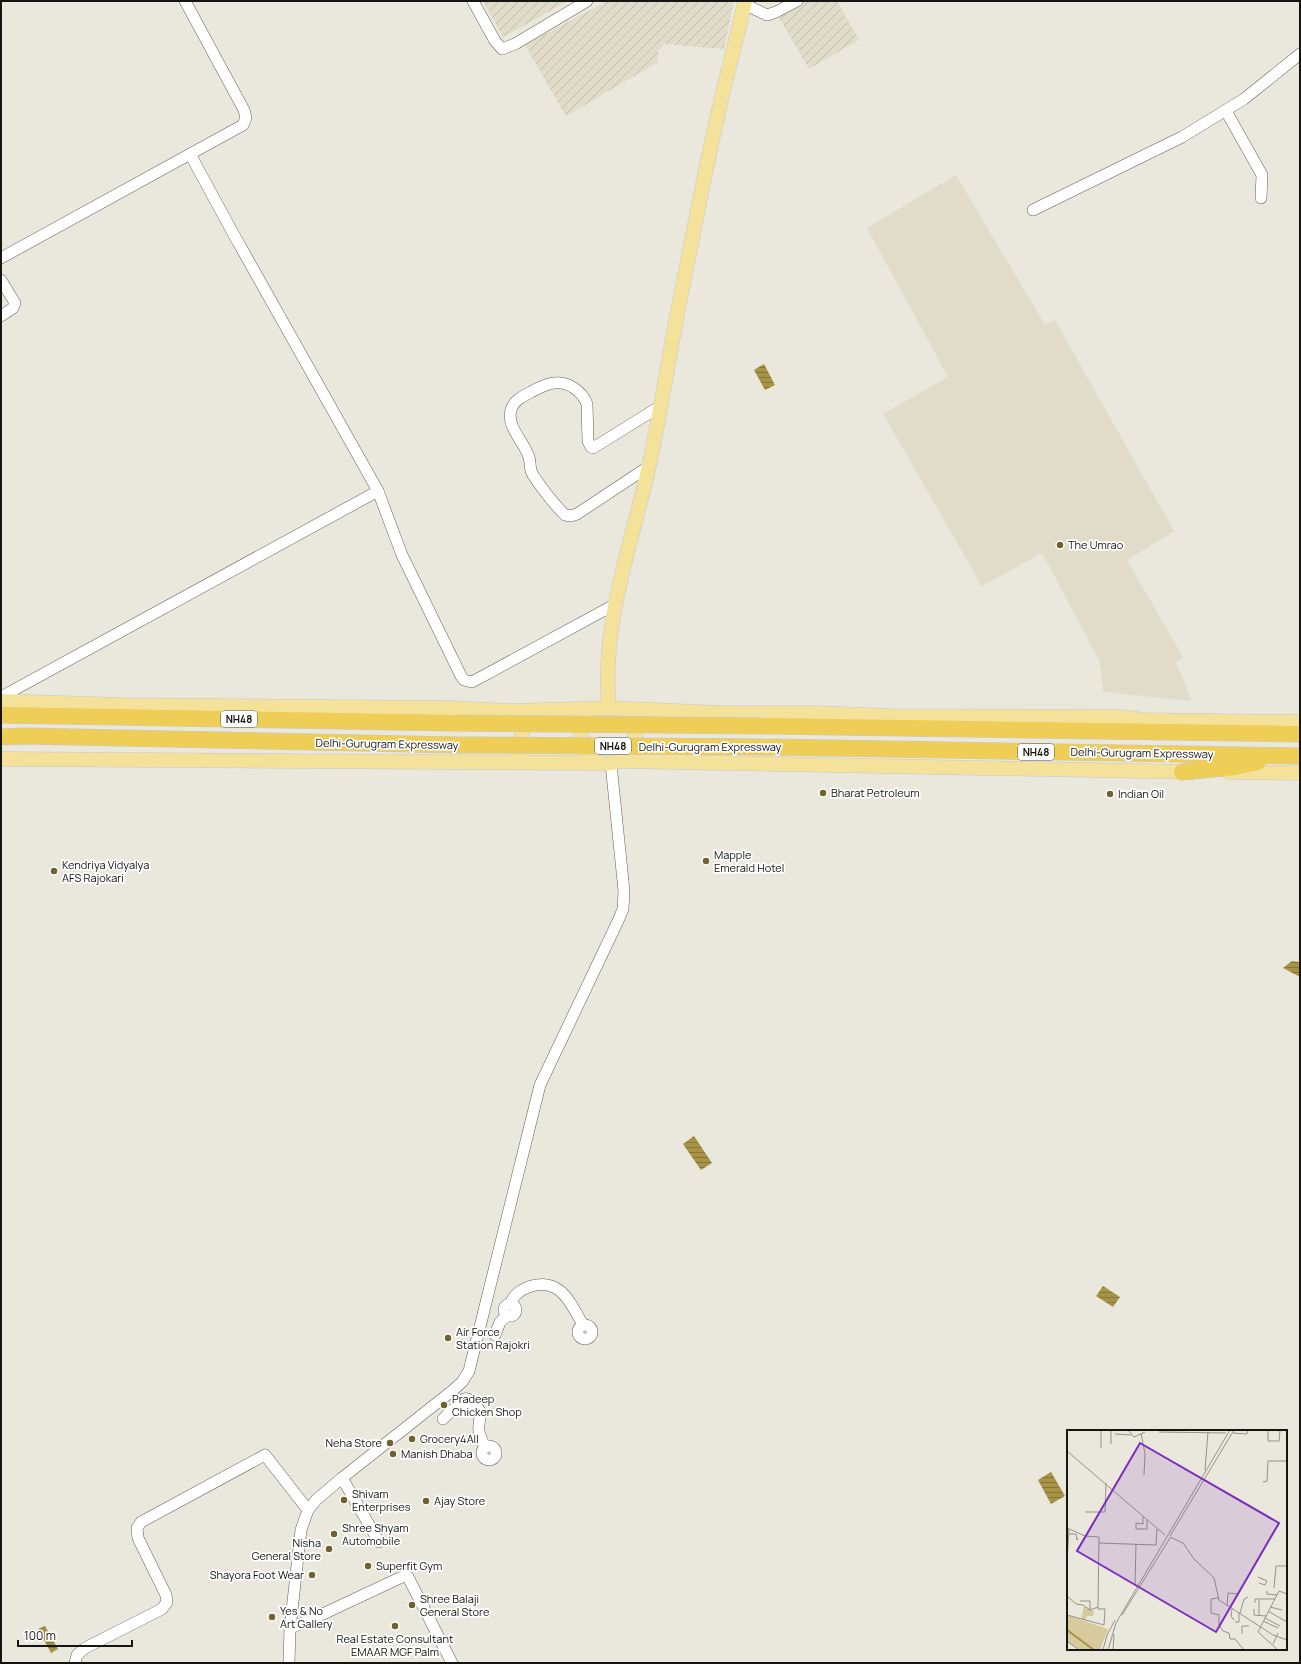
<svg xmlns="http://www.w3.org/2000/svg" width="1301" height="1664" font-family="Manrope,sans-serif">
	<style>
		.built { fill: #e0dcc9 }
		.industrial { fill: url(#industrial-furrows) }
		.water { fill: url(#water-rules) }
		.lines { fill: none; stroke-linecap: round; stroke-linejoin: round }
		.minor-casing { stroke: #636057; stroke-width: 12 }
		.major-casing { stroke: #c7c7c6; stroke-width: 15 }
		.highway-casing { stroke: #c7c7c6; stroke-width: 17 }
		.minor { stroke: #fff; stroke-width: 11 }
		.major { stroke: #f5e29a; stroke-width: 14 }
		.highway { stroke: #eece57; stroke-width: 16 }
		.highway-bridge-casing { stroke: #c7c7c6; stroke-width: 17; stroke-linecap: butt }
		.highway-bridge { stroke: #eece57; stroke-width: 16 }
		.poi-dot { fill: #6f622f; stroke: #fff; stroke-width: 1.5 }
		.labels { text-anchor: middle; stroke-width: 3.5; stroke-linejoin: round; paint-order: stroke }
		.shield { fill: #fff; stroke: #5b5a58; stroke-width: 1 }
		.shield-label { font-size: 10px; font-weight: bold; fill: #151410 }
		.poi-label { font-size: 11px; fill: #151410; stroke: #fff; text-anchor: start }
		.street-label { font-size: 11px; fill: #151410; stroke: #fff }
		.inset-river { fill: none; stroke: #a79346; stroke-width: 2 }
		.inset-road { fill: none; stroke: #95938a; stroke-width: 1 }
		.view { fill: #7b2cbf; fill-opacity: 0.15; stroke: #7b2cbf; stroke-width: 2 }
		.inset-edge { fill: none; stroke: #151410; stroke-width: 2 }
	</style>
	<defs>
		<pattern id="industrial-furrows" width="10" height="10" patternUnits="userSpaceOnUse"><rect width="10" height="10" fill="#e0dcc9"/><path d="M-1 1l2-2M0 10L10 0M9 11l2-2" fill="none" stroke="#bfbcac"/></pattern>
		<pattern id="water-rules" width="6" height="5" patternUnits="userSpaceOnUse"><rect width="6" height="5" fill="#a79346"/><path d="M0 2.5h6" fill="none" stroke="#877739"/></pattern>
	</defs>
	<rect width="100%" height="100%" fill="#eae7dc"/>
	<path class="built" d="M956 175 1045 325 1055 320 1174 531 1127 560 1183 657 1176 662 1192 701 1103 692 1100 662 1042 553 982 586 883 414 948 377 867 228Z"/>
	<g class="industrial">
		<path d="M483 1H568L503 37Z"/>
		<path d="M607 1H734L724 49 664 44 658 51V62L566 116 525 45Z"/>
		<path d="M805 1H837L859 40 809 69 778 16Z"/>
	</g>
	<g class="water">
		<path d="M764 364 775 385 765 390 754 370Z"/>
		<path d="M1292 961 1300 962V977L1283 968Z"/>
		<path d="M694 1136 712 1163 701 1170 683 1144Z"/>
		<path d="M1103 1286 1120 1297 1113 1307 1096 1296Z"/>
		<path d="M1051 1472 1065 1496 1051 1504 1038 1480Z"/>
		<path d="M45 1626 58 1649 51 1653 38 1629Z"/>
	</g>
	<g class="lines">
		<g class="minor-casing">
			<g id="minor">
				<path d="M473 1 495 41 502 49 515 44 587 1"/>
				<path d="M744 4 767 15 776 12 797 1"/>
				<path d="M1226 111 1262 175 1261 198"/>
				<path d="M190 154 234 235 378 491 402 555 461 676 464 680 472 682 614 605"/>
				<path d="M1033 210 1182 137 1244 99 1300 54"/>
				<path d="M1 258 243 125 246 118 244 110 185 1"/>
				<path d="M1 280 15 303 13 308 1 316"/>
				<path d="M648 467 577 514 571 516 565 515C555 505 541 487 533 475 529 469 531 463 529 457 524 442 506 426 511 410 513 401 523 396 531 392 545 384 559 378 574 388 580 392 584 396 587 404L588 441 591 447 593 448 659 407"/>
				<path d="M1 697 378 491"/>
				<circle cx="510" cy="1310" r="6"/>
				<path d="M510 1304C514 1295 519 1291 528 1287 560 1276 570 1302 583 1325"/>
				<circle cx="585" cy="1332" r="7"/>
				<path d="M495 1335 500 1322 507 1316"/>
				<circle cx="466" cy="1403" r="4.5"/>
				<path d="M470 1403C487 1409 477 1420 479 1431 480 1437 483 1442 485 1447"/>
				<path d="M443 1419 452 1410 462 1405"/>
				<circle cx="489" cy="1453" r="7"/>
				<path d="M342 1478 379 1542"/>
				<path d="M290 1628 308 1621 406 1575 408 1577 452 1663"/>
				<path d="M75 1663 77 1655 85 1648 162 1609 167 1602 166 1595 138 1538 137 1528 141 1522 265 1455 308 1510"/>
				<path d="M289 1663 290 1628 301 1530 308 1510 317 1499 342 1478 452 1391 462 1382 469 1371 540 1085 618 921 623 909 624 891 611 764"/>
			</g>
		</g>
		<g class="major-casing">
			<g id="major">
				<path d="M1 701 120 705 452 708 511 711 609 708 721 713H818L890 716 1121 717 1144 720 1300 722"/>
				<path d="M609 708C601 623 631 547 649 466 663 401 672 335 686 270 696 218 706 166 718 114 726 76 737 39 745 1"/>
				<path d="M517 715 519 716C522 729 525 744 518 756"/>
				<path d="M589 715C583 723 579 731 581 741 589 783 657 761 628 717"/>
				<path d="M1 759 601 763"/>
				<path d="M621 761 1193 772"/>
				<path d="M1229 772 1300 773"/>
			</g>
		</g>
		<g class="highway-casing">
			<g id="highway">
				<path d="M1 715 455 723"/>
				<path d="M772 726 1300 734"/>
				<path d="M1 737 24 736 455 745"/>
				<path d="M772 747 1300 756"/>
				<path d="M1182 772 1234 767 1258 762"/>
			</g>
		</g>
		<use href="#minor" class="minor"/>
		<use href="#major" class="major"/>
		<use href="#highway" class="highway"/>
		<g class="highway-bridge-casing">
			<g id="highway-bridge">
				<path d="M455 723 772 726"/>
				<path d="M455 745 772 747"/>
			</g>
		</g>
		<use href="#highway-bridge" class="highway-bridge"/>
	</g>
	<g class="poi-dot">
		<circle cx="1060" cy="545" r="4"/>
		<circle cx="823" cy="793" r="4"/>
		<circle cx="1110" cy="794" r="4"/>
		<circle cx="706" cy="861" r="4"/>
		<circle cx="54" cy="871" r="4"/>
		<circle cx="448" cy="1338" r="4"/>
		<circle cx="444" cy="1405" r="4"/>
		<circle cx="412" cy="1439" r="4"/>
		<circle cx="390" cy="1443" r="4"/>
		<circle cx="393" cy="1454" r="4"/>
		<circle cx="344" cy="1500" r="4"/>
		<circle cx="426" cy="1501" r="4"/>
		<circle cx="334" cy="1534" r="4"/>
		<circle cx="329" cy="1549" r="4"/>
		<circle cx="368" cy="1566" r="4"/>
		<circle cx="312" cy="1575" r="4"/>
		<circle cx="412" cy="1605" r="4"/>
		<circle cx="272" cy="1617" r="4"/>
		<circle cx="395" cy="1626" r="4"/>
	</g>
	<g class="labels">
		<g class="shield">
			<rect x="221" y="711" width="36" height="16" rx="3"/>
			<rect x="595" y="738" width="36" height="16" rx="3"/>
			<rect x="1018" y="744" width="36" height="16" rx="3"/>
		</g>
		<g class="shield-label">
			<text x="239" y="723">NH48</text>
			<text x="613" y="750">NH48</text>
			<text x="1036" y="756">NH48</text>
		</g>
		<g class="poi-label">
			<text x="1068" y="549">The Umrao</text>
			<text x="831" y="797">Bharat Petroleum</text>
			<text x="1118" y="798">Indian Oil</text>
			<text x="714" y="859">Mapple<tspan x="714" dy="13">Emerald Hotel</tspan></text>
			<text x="62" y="869">Kendriya Vidyalya<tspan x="62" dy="13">AFS Rajokari</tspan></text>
			<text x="456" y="1336">Air Force<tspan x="456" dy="13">Station Rajokri</tspan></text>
			<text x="452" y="1403">Pradeep<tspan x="452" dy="13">Chicken Shop</tspan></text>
			<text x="420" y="1443">Grocery4All</text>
			<text x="382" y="1447" text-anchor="end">Neha Store</text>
			<text x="401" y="1458">Manish Dhaba</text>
			<text x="352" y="1498">Shivam<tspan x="352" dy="13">Enterprises</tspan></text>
			<text x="434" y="1505">Ajay Store</text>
			<text x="342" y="1532">Shree Shyam<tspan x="342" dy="13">Automobile</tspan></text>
			<text x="321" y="1547" text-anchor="end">Nisha<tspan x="321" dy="13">General Store</tspan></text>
			<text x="376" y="1570">Superfit Gym</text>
			<text x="304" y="1579" text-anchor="end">Shayora Foot Wear</text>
			<text x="420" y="1603">Shree Balaji<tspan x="420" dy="13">General Store</tspan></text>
			<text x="280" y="1615">Yes &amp; No<tspan x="280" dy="13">Art Gallery</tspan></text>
			<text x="395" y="1643" text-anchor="middle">Real Estate Consultant<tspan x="395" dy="13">EMAAR MGF Palm</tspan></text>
		</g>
		<g class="street-label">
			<text transform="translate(387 744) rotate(1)" y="4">Delhi-Gurugram Expressway</text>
			<text x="710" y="751">Delhi-Gurugram Expressway</text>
			<text transform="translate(1142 753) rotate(1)" y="4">Delhi-Gurugram Expressway</text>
		</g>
	</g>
	<g transform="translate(1067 1430)">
		<rect width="220" height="220" fill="#eae7dc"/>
		<path d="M0 185 41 199 33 220H12L0 212Z" fill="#d7ca9d"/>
		<path d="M17 176 27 181 26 186H20L19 190 14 189Z" fill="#d7ca9d"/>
		<path class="inset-river" d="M0 200 27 220"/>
		<path class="inset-road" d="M61 0 67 7 78 2M201 0V11H212L213 0M92 2 159 3M74 3 78 24 77 45M166 3 180 4 181 0M48 4 64 5M44 14V0M34 18V0M0 21 98 105M138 40 141 2M196 52 200 51 201 31H220M18 82H38L39 53M76 86V94L69 93V99H80V90M0 98 18 106 32 107 31 179H38L37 195 0 185M2 104H9L10 110 11 108M103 106 167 0M103 107 116 113 127 129 147 148 152 170 206 205 220 210M32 113 89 115 90 99M0 132 2 99M191 147 200 151 198 155 192 153M68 156 69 114M207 158 209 136H220M200 161V164L210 165M0 166 9 174 16 175 23 180 31 177M151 168 144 169V183L152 185V195L156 201 162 203 163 209H168L177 220M13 171H23V180M188 173V169H208M160 176 161 163 171 164M203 177 215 180M165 179 164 186 167 190M187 179V185L199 186M201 181 220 192M173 183 177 169 181 167M55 185 103 108M192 185V169M198 188 213 196M196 191 211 198M168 192H172V183M175 204V196H182M0 211 12 220M206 214 211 203M36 220 40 205 48 190M41 220 49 193 163 0M46 220 47 204M211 220 191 202 212 161 220 164"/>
		<path class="view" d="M73 13 212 93 149 202 10 121Z"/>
		<rect width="220" height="220" class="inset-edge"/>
	</g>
	<rect width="1301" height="1664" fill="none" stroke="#151410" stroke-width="4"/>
	<path d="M18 1640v6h114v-6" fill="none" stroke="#151410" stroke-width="2"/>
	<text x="24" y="1640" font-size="12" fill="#151410" stroke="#ffffff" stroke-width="3" paint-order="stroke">100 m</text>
</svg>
